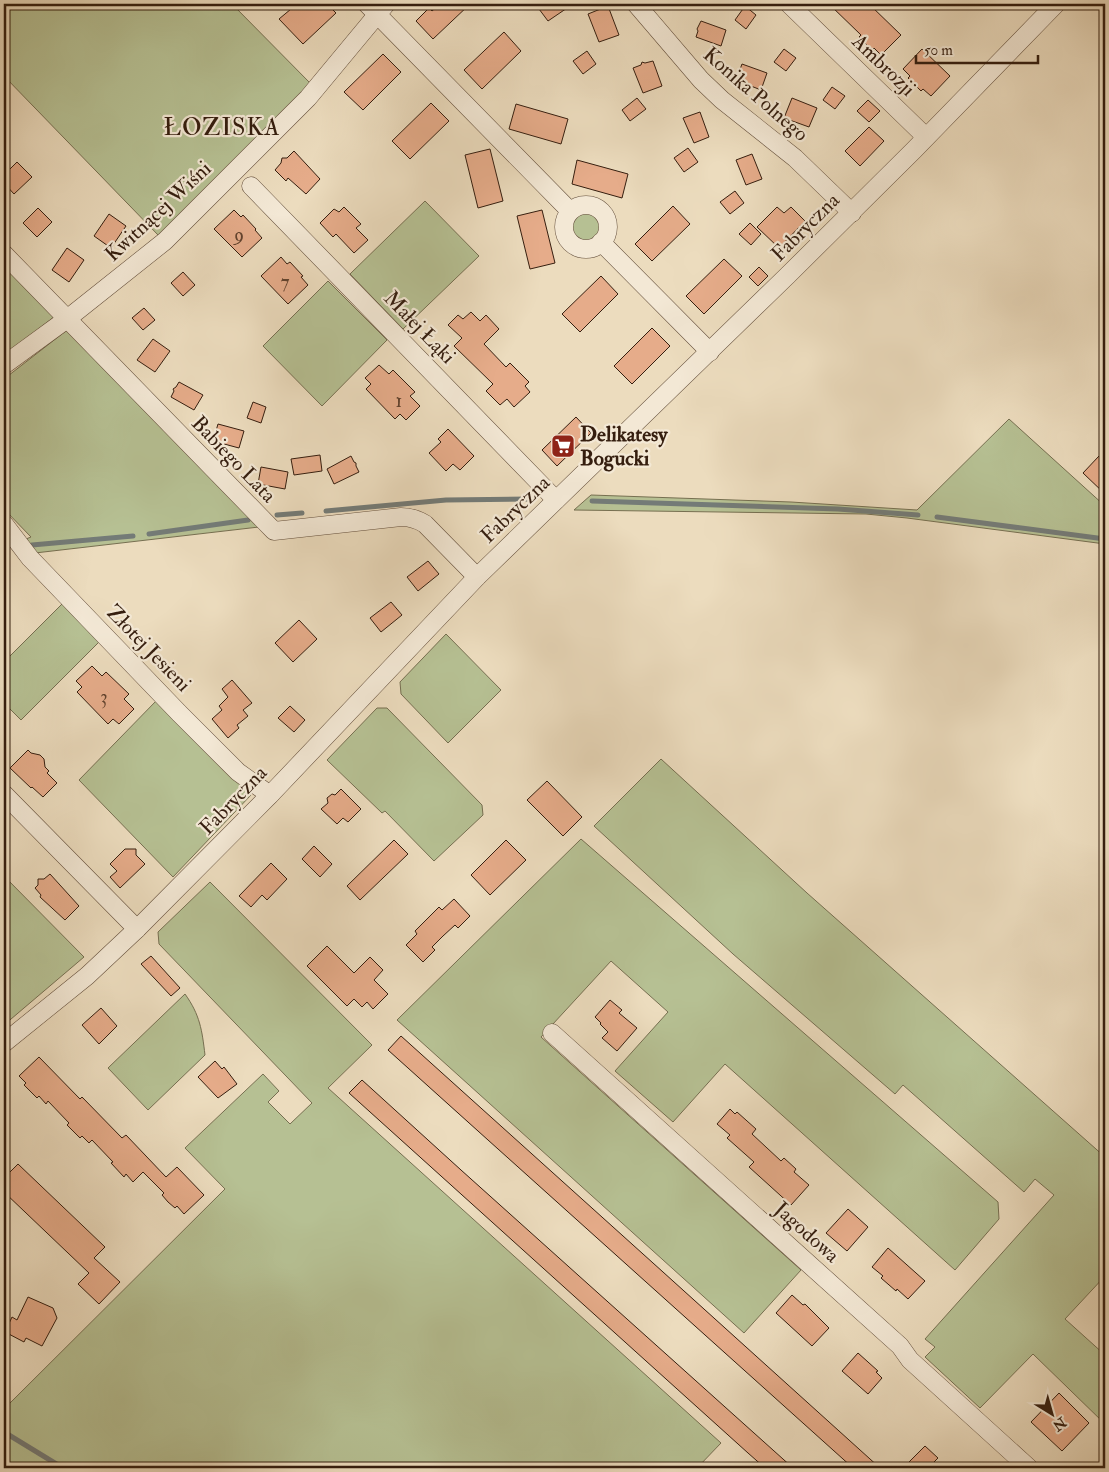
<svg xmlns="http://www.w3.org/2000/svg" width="1109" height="1472" font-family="'IM FELL Double Pica',serif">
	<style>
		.green { fill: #b6c093; stroke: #766f51 }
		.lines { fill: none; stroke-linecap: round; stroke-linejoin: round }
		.stream { stroke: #747b77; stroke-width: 5 }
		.building { fill: #e6ac8a; stroke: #351e0f }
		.minor-casing { stroke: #634e3b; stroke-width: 19 }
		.minor { stroke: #f3e8d5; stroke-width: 18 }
		.labels { text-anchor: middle; stroke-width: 4.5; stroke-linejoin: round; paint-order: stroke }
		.number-label { font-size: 19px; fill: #61422e }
		.street-label { font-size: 21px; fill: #351e0f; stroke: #f3e8d5 }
		.poi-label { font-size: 21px; font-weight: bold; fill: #351e0f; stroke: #f3e8d5; text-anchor: start }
		.quarter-label { font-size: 24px; letter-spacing: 1px; fill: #351e0f; stroke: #f3e8d5 }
	</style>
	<rect width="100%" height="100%" fill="#ecdcbe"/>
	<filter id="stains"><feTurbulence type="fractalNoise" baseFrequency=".004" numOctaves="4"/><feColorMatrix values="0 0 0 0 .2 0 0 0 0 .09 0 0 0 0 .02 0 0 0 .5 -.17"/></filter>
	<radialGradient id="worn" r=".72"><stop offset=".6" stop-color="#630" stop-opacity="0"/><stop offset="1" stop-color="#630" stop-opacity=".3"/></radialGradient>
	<g class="green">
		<path d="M4 4H232L311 84 159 236 4 76Z"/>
		<path d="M425 201 479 256 403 329 350 274Z"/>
		<circle cx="586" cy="227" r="15"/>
		<path d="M4 265 54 317 4 356Z"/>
		<path d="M328 281 387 340 322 406 263 346Z"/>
		<path d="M67 330 259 527 35 553 26 539 31 537 4 509V379Z"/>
		<path d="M1009 419 1105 506V544L907 518 866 514 574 510 591 495 791 502 917 510Z"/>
		<path d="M64 602 99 642 21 720 4 703V662Z"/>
		<path d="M446 634 501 690 448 743 401 694 400 682Z"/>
		<path d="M157 700 251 795 173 877 79 780Z"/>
		<path d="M377 708H387L482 805 483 815 434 861 385 811 382 813 327 760Z"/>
		<path d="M661 759 807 893 1105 1157V1276L1065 1319 1105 1355V1424L1033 1354 980 1408 925 1357 935 1347 925 1339 1054 1195 1035 1179 1024 1192 903 1085 895 1094 733 954 594 826Z"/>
		<path d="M581 839 998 1202 999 1219 955 1270 725 1064 673 1122 615 1071 668 1012 611 961 541 1037 801 1270 744 1333 397 1020Z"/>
		<path d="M4 876 84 957 4 1025Z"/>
		<path d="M210 882 372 1045 328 1088 721 1443 697 1468H4V1409L225 1189 185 1148 263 1074 279 1091 268 1102 290 1124 312 1103 159 944 158 932Z"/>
		<path d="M185 994C200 1015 202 1030 205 1055L148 1110 108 1068Z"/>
	</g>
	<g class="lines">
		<g class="stream">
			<path d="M592 501 838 509 918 515"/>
			<path d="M326 511 446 500 529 499"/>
			<path d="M277 515 302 513"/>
			<path d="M937 517 1105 539"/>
			<path d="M149 534 248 520"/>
			<path d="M32 545 133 536"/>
			<path d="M4 1432 63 1468"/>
			<path d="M1098 1468 1105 1462"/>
		</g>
	</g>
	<g class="building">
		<path d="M297 4H327L336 13 303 44 279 19Z"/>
		<path d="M440 4H470L433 39 416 21 429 8 432 11Z"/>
		<path d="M546 4H573L548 21 539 9Z"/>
		<path d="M829 4H869L901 35 881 55 874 48 872 50 859 37 861 35Z"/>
		<path d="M608 6 619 35 599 42 588 14Z"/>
		<path d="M745 6 756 15 746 29 735 20Z"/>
		<path d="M701 21 726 30 721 46 696 37 698 31 697 29Z"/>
		<path d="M504 32 521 51 482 89 464 70Z"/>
		<path d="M784 49 796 58 786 71 774 62Z"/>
		<path d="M922 49 950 76 931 96 923 89 921 91 908 78 910 76 903 69Z"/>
		<path d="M587 51 596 64 583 74 573 61Z"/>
		<path d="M383 54 401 72 363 110 344 92Z"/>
		<path d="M653 61 662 86 643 93 633 68 641 65 642 62 645 63Z"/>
		<path d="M742 64 767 73 761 90 736 80Z"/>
		<path d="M832 87 845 96 835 109 823 100Z"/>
		<path d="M637 98 646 109 630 121 622 110Z"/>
		<path d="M792 98 817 108 809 127 784 118Z"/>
		<path d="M868 100 880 111 869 122 857 111Z"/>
		<path d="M431 103 449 121 410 159 392 141Z"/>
		<path d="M516 104 568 119 561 144 509 129Z"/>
		<path d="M700 112 709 137 694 143 683 118Z"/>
		<path d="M869 127 884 141 860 166 845 151Z"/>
		<path d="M688 148 698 162 684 172 674 158Z"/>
		<path d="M490 149 503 201 478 208 465 155Z"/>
		<path d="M294 151 320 179 306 194 288 178 286 181 275 170 281 163 282 158H287Z"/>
		<path d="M752 154 762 179 746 185 736 160Z"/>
		<path d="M577 160 628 174 622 198 572 184Z"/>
		<path d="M17 162 32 177 14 194 4 183V175Z"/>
		<path d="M735 191 744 203 730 214 720 202Z"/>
		<path d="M673 206 690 224 652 261 635 244Z"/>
		<path d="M344 207 361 224 356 228 368 240 354 253 336 234 333 237 320 223 334 209 339 212Z"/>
		<path d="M777 207 784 213 791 207 805 221 779 248 757 227Z"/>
		<path d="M38 208 52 222 37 237 23 223Z"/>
		<path d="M234 210 241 217 243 215 256 229 255 230 262 238 242 257 214 229Z"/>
		<path d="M542 210 555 263 530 269 517 216Z"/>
		<path d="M109 214 126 226 111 248 94 236Z"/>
		<path d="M750 223 761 234 751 245 739 234Z"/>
		<path d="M67 248 84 260 69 282 52 270Z"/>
		<path d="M281 257 287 264 290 262 303 276 301 277 308 285 288 304 261 276Z"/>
		<path d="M724 259 742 276 704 314 686 296Z"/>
		<path d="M759 267 768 276 758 286 749 277Z"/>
		<path d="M183 272 195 285 183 296 171 283Z"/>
		<path d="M601 276 618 294 580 332 562 314Z"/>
		<path d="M144 308 155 320 143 330 132 318Z"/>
		<path d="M471 312 480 321 486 315 499 329 484 344 506 367 510 363 529 382 525 386 530 392 514 407 507 399 500 405 486 391 493 384 454 346 462 338 448 325 458 315 463 319Z"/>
		<path d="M652 328 670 346 632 384 614 366Z"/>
		<path d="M153 339 170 351 155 372 137 360Z"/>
		<path d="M379 365 389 374 393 370 415 392 410 396 420 406 406 420 400 414 395 419 366 389 371 384 365 378Z"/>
		<path d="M179 382 203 395 194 410 171 397 174 391 173 389 176 387Z"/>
		<path d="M253 402 266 407 261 423 247 418Z"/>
		<path d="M576 417 591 433 557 466 542 450Z"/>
		<path d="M218 424 244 431 239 448 213 441Z"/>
		<path d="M448 429 474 456 460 470 453 464 446 471 429 453 441 442 438 439Z"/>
		<path d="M320 455 322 471 294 475 291 459Z"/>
		<path d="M351 456 354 462 356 463V466L359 472 334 484 327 469Z"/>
		<path d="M1099 456 1105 462V494L1083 473Z"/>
		<path d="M261 467 288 472 285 489 258 484Z"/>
		<path d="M428 561 439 574 418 591 407 577Z"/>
		<path d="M391 602 402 615 381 632 370 618Z"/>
		<path d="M299 620 317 639 293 662 275 643Z"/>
		<path d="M92 666 102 676 106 672 129 694 124 699 134 709 119 724 113 719 108 724 77 692 82 687 76 681Z"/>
		<path d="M232 680 252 703 243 710 248 716 237 725 239 728 228 738 212 719 222 710 219 706 228 697 222 689Z"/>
		<path d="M290 706 305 720 294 732 278 718Z"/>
		<path d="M28 750 31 753 40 755 44 759 45 767 49 771 47 773 57 783 43 797 32 787 31 788 10 768Z"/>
		<path d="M547 781 582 817 563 836 527 800Z"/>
		<path d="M341 789 361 809 348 822 343 818 337 824 321 809 328 803 327 798 332 794 335 795Z"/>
		<path d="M394 840 408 854 360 900 347 886Z"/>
		<path d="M506 840 526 860 490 895 471 875Z"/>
		<path d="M314 846 332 864 320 877 302 859Z"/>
		<path d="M125 849H136V855L145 864 120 888 110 877 117 871 110 864Z"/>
		<path d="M271 863 287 879 267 900 262 895 251 907 239 896Z"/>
		<path d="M50 874 79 906 65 920 40 897 41 895 35 888 38 885V879H44Z"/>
		<path d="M454 899 470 916 458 928 455 925 443 936 432 947 435 950 423 962 406 945 417 934 415 931 439 907 442 910Z"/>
		<path d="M327 946 354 973 370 957 383 970 374 980 388 994 373 1009 367 1002 362 1007 354 999 347 1006 307 966Z"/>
		<path d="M151 956 180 988 171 996 141 964Z"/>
		<path d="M610 1000 622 1010 619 1013 637 1028 617 1051 602 1038 608 1032 600 1024 601 1023 595 1017Z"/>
		<path d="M101 1008 117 1026 99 1044 82 1025Z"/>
		<path d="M401 1036 663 1272 880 1468H853L488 1140 388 1050Z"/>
		<path d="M39 1057 80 1099 82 1097 122 1138 126 1135 166 1177 177 1167 204 1195 184 1214 177 1206 175 1208 168 1202 162 1195 164 1193 143 1172 133 1182 126 1174 124 1177 111 1163 113 1162 92 1140 89 1143 82 1136 80 1138 67 1125 69 1123 48 1101 46 1104 39 1096 37 1098 24 1085 26 1083 19 1076Z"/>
		<path d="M215 1061 222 1069 224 1067 237 1084 218 1098 198 1077Z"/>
		<path d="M362 1080 461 1170 793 1468H765L748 1453 349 1093Z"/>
		<path d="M730 1109 735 1114 737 1112 756 1129 752 1134 781 1161 784 1158 796 1169 794 1172 809 1185 791 1205 749 1167 754 1162 727 1138 730 1135 717 1124Z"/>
		<path d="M18 1164 105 1247 94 1258 120 1282 99 1304 78 1284 89 1273 4 1192V1178Z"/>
		<path d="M848 1209 868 1227 847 1251 826 1233Z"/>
		<path d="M888 1248 925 1281 908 1299 897 1289 896 1291 881 1278 883 1276 872 1267Z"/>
		<path d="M792 1295 803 1305 805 1304 829 1328 812 1346 776 1313Z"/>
		<path d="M28 1297 53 1308 57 1318 42 1346 26 1338 24 1342 5 1332 12 1317 17 1320Z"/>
		<path d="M858 1353 878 1371 876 1372 882 1378 868 1394 842 1371Z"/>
		<path d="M1059 1393 1089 1423 1062 1451 1031 1422Z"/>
		<path d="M925 1446 938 1458 928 1468H903Z"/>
	</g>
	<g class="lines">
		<g class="minor-casing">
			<g id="minor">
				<path d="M367 4 570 211"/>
				<path d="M636 4 701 80 722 100 795 158 852 213"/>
				<path d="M789 4 926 137"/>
				<path d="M251 186 556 500"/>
				<circle cx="586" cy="227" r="22"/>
				<path d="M601 242 710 352"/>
				<path d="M4 254 274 531 401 517C411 517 417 519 425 524L477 577"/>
				<path d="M4 365 67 319 165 241 308 98 386 4"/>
				<path d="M4 524 30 558 179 713 238 772 270 795"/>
				<path d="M4 794 137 929"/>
				<path d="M552 1033 900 1346 910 1360 1029 1468"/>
				<path d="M4 1043 87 976 137 929 270 795 477 577 788 275 914 150 1056 4"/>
			</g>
		</g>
		<use href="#minor" class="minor"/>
	</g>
	<defs>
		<g id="supermarket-square" transform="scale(1.25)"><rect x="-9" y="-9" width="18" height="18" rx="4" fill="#8f2418" stroke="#f3e8d5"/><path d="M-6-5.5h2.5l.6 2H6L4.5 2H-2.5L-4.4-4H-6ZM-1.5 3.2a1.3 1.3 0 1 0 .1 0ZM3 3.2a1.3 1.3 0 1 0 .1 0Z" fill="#fff"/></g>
	</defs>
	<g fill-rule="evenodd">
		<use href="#supermarket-square" x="563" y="446"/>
	</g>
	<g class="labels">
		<g class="number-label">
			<text x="239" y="241">9</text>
			<text x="285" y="288">7</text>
			<text x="399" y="407">1</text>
			<text x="104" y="703">3</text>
		</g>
		<g class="street-label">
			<text transform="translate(884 65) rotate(44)" y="7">Ambrozji</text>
			<text transform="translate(756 94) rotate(41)" y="7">Konika Polnego</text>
			<text transform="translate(158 211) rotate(-43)" y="7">Kwitnącej Wiśni</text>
			<text transform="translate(805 227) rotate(-45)" y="7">Fabryczna</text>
			<text transform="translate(420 327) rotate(46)" y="7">Małej Łąki</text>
			<text transform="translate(234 459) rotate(46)" y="7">Babiego Lata</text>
			<text transform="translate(515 509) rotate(-44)" y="7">Fabryczna</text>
			<text transform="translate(149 648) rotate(46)" y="7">Złotej Jesieni</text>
			<text transform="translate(233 800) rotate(-46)" y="7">Fabryczna</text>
			<text transform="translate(807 1232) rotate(42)" y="7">Jagodowa</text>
		</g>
		<g class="poi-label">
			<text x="580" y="441">Delikatesy<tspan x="580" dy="24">Bogucki</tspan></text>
		</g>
		<g class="quarter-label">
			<text x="222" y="135">ŁOZISKA</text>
		</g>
	</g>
	<rect width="1109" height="1472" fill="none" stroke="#ecdcbe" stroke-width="20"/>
	<rect x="5" y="5" width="1099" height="1462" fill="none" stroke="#351e0f" stroke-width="2.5"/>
	<rect x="10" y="10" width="1089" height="1452" fill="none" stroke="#351e0f"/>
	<g transform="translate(1052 1414) rotate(143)" stroke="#f3e8d5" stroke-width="4" paint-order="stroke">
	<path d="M0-4L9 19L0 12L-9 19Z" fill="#351e0f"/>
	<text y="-8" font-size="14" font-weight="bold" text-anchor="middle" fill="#351e0f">N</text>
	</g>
	<path d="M916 55v8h122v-8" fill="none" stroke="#351e0f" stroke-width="2.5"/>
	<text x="924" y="55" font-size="15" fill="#351e0f" stroke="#f3e8d5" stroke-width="4" paint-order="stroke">50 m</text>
	<rect width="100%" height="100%" filter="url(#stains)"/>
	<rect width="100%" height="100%" fill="url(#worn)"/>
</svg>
